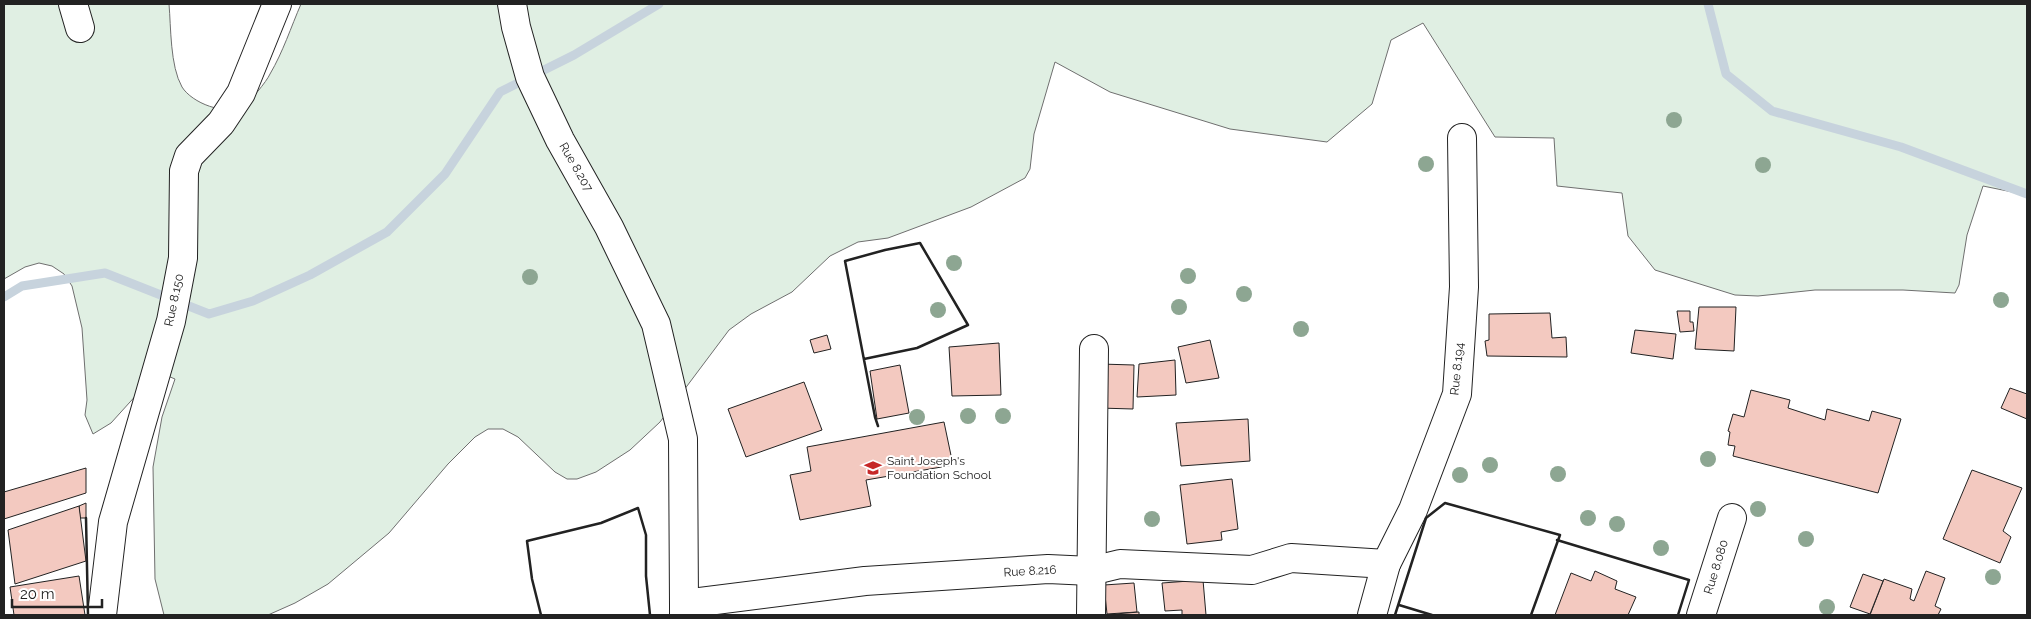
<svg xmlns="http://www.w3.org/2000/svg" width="2031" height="619" font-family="Raleway,sans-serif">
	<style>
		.green { fill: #e0efe3; stroke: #6f6f6f }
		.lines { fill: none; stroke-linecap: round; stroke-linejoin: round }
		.stream { stroke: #c7d3dd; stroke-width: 9 }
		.building { fill: #f3c9c0; stroke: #222 }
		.street-casing { stroke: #222; stroke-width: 30 }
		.street { stroke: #fff; stroke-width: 28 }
		.wall { stroke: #222; stroke-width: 2.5 }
		.tree { fill: #8da692 }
		.labels { text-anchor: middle; stroke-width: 4; stroke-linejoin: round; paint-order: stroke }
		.street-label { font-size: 12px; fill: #222; stroke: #fff }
		.poi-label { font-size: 12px; fill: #222; stroke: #fff; text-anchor: start }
	</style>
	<rect width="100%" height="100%" fill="#fff"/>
	<path class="green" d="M4 4H169C171 27 170 66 182 87 192 103 225 116 243 106 249 103 267 81 270 74 283 52 291 27 301 4H2027V195L1983 186 1967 235 1959 285 1955 293 1903 290H1815L1758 296 1735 295 1655 270 1628 236 1622 193 1557 186 1554 138 1495 137 1423 23 1391 40 1372 104 1327 142 1230 129 1110 92 1055 62 1034 134 1030 169 1025 178 971 207 888 238 858 242 830 256 792 292 751 314 729 330 660 422 630 450 596 472 577 479H567L555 472 518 437 503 429H488L475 437 448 464 389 533 328 584 295 603 268 615H164L155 579 153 467 162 417 175 379 163 374 149 381 111 423 93 434 85 415 87 400 82 328 72 286 64 274 52 266 39 263 25 267 4 279Z"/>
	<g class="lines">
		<g class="stream">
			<path d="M1708 4 1726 74 1772 111 1901 147 2027 194"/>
			<path d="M4 297 22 286 105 273 209 314 253 301 310 275 387 232 445 174 500 92 574 55 659 4"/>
		</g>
	</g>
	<g class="building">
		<path d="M1699 307H1736L1734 351 1695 349Z"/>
		<path d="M1677 311H1690V322H1693L1694 331 1680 332Z"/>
		<path d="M1550 313 1552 338 1566 337 1567 357 1487 356 1485 341 1489 340V314Z"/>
		<path d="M1635 330 1676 334 1673 359 1631 353Z"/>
		<path d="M827 335 831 349 814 353 810 340Z"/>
		<path d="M1210 340 1219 378 1186 383 1178 347Z"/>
		<path d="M999 343 1001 395 952 396 949 347Z"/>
		<path d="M1175 360 1176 395 1137 397 1139 364Z"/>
		<path d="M1100 364 1134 365 1133 409 1099 408Z"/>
		<path d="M900 365 909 413 877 419 870 371Z"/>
		<path d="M804 382 822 430 746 457 728 409Z"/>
		<path d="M2010 388 2027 394V419L2001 408Z"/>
		<path d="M1751 390 1790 400 1788 408 1825 420 1827 409 1869 421 1872 411 1901 419 1878 493 1733 456 1735 446 1728 445 1730 432 1728 431 1733 414 1744 417Z"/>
		<path d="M1248 419 1250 461 1181 466 1176 423Z"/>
		<path d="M944 422 953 465 866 480 871 506 800 520 790 475 811 471 807 447Z"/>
		<path d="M86 468V493L4 519V492Z"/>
		<path d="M1972 470 2022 488 2003 531 2011 537 2000 563 1943 539Z"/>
		<path d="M1232 479 1238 529 1221 532 1222 540 1187 544 1180 485Z"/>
		<path d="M86 503V518H80L79 506Z"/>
		<path d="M79 506 86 561 15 584 8 530Z"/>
		<path d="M1595 571 1617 581 1615 589 1636 597 1628 615H1555L1571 573 1591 581Z"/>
		<path d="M1926 571 1945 578 1935 606 1941 609 1938 615H1870L1884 579 1912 589 1910 599 1914 601Z"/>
		<path d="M1863 574 1883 581 1870 614 1850 607Z"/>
		<path d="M79 576 85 615H14L10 587Z"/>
		<path d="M1203 580 1206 615H1182V610L1165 611 1162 583Z"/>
		<path d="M1134 583 1137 612 1107 614 1104 585Z"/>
		<path d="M1139 612V615H1103Z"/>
	</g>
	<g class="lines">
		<g class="street-casing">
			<g id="street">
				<path d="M73 4 80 28"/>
				<path d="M512 4 516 27 530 77 560 140 609 227 656 324 683 439 684 604"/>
				<path d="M102 615 113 522 171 321 183 258 184 171 189 156 221 123 241 93 277 4"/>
				<path d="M684 615V604L865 581 1048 569 1091 571 1120 564 1252 570 1291 558 1386 564"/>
				<path d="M1091 615 1094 349"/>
				<path d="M1372 615 1386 564 1413 510 1457 394 1464 287 1462 138"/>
				<path d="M1701 615 1732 518"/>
			</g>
		</g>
		<use href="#street" class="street"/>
		<g class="wall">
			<path d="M864 359 917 348 968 325 920 243 885 250 845 261 875 417 878 426"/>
			<path d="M86 518 88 615"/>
			<path d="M1557 540 1689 580 1678 615"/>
			<path d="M1399 605 1432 615"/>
			<path d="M541 615 532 579 527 541 601 523 638 508 646 535V576L650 615"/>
			<path d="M1395 615 1426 518 1445 503 1560 535 1531 615"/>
		</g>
	</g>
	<g class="tree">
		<circle cx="1674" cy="120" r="8"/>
		<circle cx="1426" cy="164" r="8"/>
		<circle cx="1763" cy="165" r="8"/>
		<circle cx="954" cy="263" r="8"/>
		<circle cx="1188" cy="276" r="8"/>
		<circle cx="530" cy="277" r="8"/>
		<circle cx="1244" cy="294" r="8"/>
		<circle cx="2001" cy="300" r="8"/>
		<circle cx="1179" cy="307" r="8"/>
		<circle cx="938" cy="310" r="8"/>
		<circle cx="1301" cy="329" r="8"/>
		<circle cx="968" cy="416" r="8"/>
		<circle cx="1003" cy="416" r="8"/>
		<circle cx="917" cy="417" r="8"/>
		<circle cx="1708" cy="459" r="8"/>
		<circle cx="1490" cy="465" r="8"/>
		<circle cx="1558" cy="474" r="8"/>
		<circle cx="1460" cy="475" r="8"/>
		<circle cx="1758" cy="509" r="8"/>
		<circle cx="1588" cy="518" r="8"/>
		<circle cx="1152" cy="519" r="8"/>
		<circle cx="1617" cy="524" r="8"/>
		<circle cx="1806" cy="539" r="8"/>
		<circle cx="1661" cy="548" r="8"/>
		<circle cx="1993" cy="577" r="8"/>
		<circle cx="1827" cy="607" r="8"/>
	</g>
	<defs>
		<g id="school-bare" transform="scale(1.35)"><path d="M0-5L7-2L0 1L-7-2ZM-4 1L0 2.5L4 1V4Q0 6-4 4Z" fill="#c62828" stroke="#fff" stroke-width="2.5" paint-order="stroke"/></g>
	</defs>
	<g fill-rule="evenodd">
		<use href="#school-bare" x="873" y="468"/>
	</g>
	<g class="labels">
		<g class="street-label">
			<text transform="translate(576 167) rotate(60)" y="4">Rue 8.207</text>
			<text transform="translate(174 300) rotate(-78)" y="4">Rue 8.150</text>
			<text transform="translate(1457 369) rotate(-84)" y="4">Rue 8.194</text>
			<text transform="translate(1716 567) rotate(-73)" y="4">Rue 8.080</text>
			<text transform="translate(1030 571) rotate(-3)" y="4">Rue 8.216</text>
		</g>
		<g class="poi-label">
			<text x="887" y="465">Saint Joseph's<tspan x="887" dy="14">Foundation School</tspan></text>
		</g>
	</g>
	<rect width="2031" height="619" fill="none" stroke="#222222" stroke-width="10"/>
	<path d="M12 599v8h90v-8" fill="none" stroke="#222222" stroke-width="2.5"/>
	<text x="20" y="599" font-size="15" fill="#222222" stroke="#ffffff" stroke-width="4" paint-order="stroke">20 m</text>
</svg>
